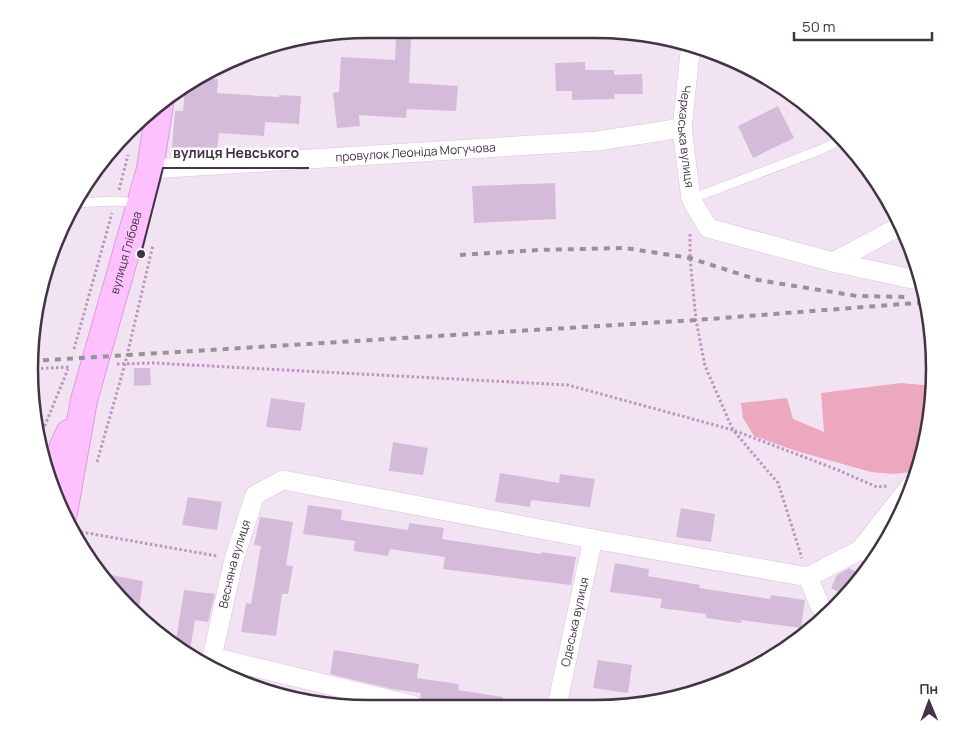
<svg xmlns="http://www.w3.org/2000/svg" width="964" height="737" font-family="Manrope,sans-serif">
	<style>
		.green { fill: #eba8be }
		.building { fill: #d4bbd9 }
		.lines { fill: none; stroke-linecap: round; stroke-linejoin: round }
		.service-casing { stroke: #dac2dd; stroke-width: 10 }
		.minor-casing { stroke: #dac2dd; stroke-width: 20 }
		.secondary-casing { stroke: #e197e4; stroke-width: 28 }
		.path { stroke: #bd95c2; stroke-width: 3; stroke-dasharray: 2.5 2.5; stroke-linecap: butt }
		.service { stroke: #fff; stroke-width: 9 }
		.minor { stroke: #fff; stroke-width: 19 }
		.secondary { stroke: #fec1ff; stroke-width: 26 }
		.rail { stroke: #949494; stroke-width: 4; stroke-dasharray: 6 6; stroke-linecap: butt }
		.labels { text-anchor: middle; stroke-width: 5; stroke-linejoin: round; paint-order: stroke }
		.street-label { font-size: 12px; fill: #423345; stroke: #fff }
		.rim { fill: none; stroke: #423345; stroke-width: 2.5 }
		.leader { fill: none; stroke: #423345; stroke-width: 2 }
		.callout-dot { fill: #423345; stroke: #fff; stroke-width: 2 }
		.callout-label { font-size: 14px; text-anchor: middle; font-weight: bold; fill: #423345; stroke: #fff; stroke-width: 5; stroke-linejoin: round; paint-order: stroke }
	</style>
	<rect width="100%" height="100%" fill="#f2e3f3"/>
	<path class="green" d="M901 383 934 386 929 435 917 474 911 472 894 474 871 472 793 450 754 436 743 418 741 403 787 398 793 419 824 432 821 393Z"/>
	<g class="building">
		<path d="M396 37 411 38 409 83 458 86 456 111 407 109 406 118 359 115 360 126 337 128 333 93 339 92 341 57 395 60Z"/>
		<path d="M585 62V70H614V75L642 74 643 94H614L615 99 572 100V91H556L555 63Z"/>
		<path d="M194 78 218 79 217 93 279 97V95L301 96 299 124 265 122 264 136 219 133 217 151 172 148 175 111H183L185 85Z"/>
		<path d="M778 106 794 138 753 158 738 126Z"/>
		<path d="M555 183 556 219 474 223 472 186Z"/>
		<path d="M134 368H150L151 385 134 386Z"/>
		<path d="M271 398 305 403 301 431 266 427Z"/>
		<path d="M393 442 428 448 423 475 389 471Z"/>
		<path d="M500 473 559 483 560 474 595 479 590 507 531 500 530 507 495 502Z"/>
		<path d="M188 497 222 502 217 530 182 525Z"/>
		<path d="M308 505 342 510 341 520 408 530 409 523 444 528 442 539 541 554V552L576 557 571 585 443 569 445 557 390 549 388 556 354 551 355 541 303 534Z"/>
		<path d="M681 508 715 514 711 542 676 537Z"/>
		<path d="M260 517 293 522 286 565 293 566 288 594H282L276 636 241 632 246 603 251 604 261 546 254 545Z"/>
		<path d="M615 563 649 569 648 576 700 585 699 588 770 599 771 595 805 600 801 628 741 620V623L706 618V614L660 608 662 599 610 592Z"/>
		<path d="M849 568 860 574 853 587 846 596 831 588 837 575Z"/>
		<path d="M99 573 143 581 139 608 127 607Z"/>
		<path d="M184 590 215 594 208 622 195 620 189 656 175 647Z"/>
		<path d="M334 650 419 664 417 678 459 684 458 690 503 697 502 705H423L420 698 421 693 392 689 330 674Z"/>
		<path d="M598 660 632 665 628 693 593 688Z"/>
	</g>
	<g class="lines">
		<g class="service-casing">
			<g id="service">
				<path d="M691 199 820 150 841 140"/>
				<path d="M73 203 116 201 139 203"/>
			</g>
		</g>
		<g class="minor-casing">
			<g id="minor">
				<path id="s1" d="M691 43 682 128 691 199 708 228 833 262 902 225"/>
				<path id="s2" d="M150 169 597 141 682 128"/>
				<path d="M833 262 912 279H922"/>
				<path d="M860 550 878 557"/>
				<path d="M828 615 820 606 808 577 860 550 911 485 913 486"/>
				<path d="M212 657 412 705"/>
				<path id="s3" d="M210 666 234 559 255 495 283 480 593 539 808 577"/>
				<path id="s4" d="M557 705 593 539"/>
			</g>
		</g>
		<g class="secondary-casing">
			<g id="secondary">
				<path d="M48 480 69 433"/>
				<path id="s5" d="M64 513 84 400 150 169 160 104"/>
			</g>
		</g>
		<g class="path">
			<path d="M119 190 128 155"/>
			<path d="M690 234V258L696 320 705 366 733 430 838 470 877 487 888 486"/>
			<path d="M74 349 112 213"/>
			<path d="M117 364 153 363 568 385 733 430 778 483 802 558"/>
			<path d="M31 369 69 367"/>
			<path d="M39 440 68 369"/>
			<path d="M97 462 125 364 153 245"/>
			<path d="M76 531 217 556"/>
			<path d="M76 538 78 530"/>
		</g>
		<use href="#service" class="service"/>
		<use href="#minor" class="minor"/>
		<use href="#secondary" class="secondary"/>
		<g class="rail">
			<path d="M460 255 538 250 625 248 690 258 758 280 807 288 857 296 907 297"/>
			<path d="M31 361 696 320 929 302"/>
		</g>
	</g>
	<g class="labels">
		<g class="street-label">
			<text dy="4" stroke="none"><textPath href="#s1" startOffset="94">Черкаська вулиця</textPath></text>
			<text dy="4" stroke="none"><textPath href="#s2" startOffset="266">провулок Леоніда Могучова</textPath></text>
			<text dy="4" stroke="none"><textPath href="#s5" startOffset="268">вулиця Глібова</textPath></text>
			<text dy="4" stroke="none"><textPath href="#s3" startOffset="105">Весняна вулиця</textPath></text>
			<text dy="4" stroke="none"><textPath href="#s4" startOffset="85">Одеська вулиця</textPath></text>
		</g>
	</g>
	<path d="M0 0H964V737H0ZM369 38H595A331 331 0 0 1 926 369V369A331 331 0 0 1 595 700H369A331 331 0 0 1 38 369V369A331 331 0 0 1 369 38Z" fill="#fff" fill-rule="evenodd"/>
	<path class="rim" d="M369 38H595A331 331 0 0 1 926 369V369A331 331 0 0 1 595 700H369A331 331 0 0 1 38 369V369A331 331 0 0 1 369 38Z"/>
	<path class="leader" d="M141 254L163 168H309"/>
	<circle class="callout-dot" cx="141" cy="254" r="5"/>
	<g class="callout-label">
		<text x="236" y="158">вулиця Невського</text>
	</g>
	<g transform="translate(929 702) rotate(359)" stroke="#ffffff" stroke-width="4" paint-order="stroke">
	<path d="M0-4L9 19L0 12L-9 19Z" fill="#423345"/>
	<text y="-8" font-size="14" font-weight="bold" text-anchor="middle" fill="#423345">Пн</text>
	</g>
	<path d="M794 32v8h138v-8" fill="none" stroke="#423345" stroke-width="2.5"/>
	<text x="802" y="32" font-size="15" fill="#423345" stroke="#ffffff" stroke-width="4" paint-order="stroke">50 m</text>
</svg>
